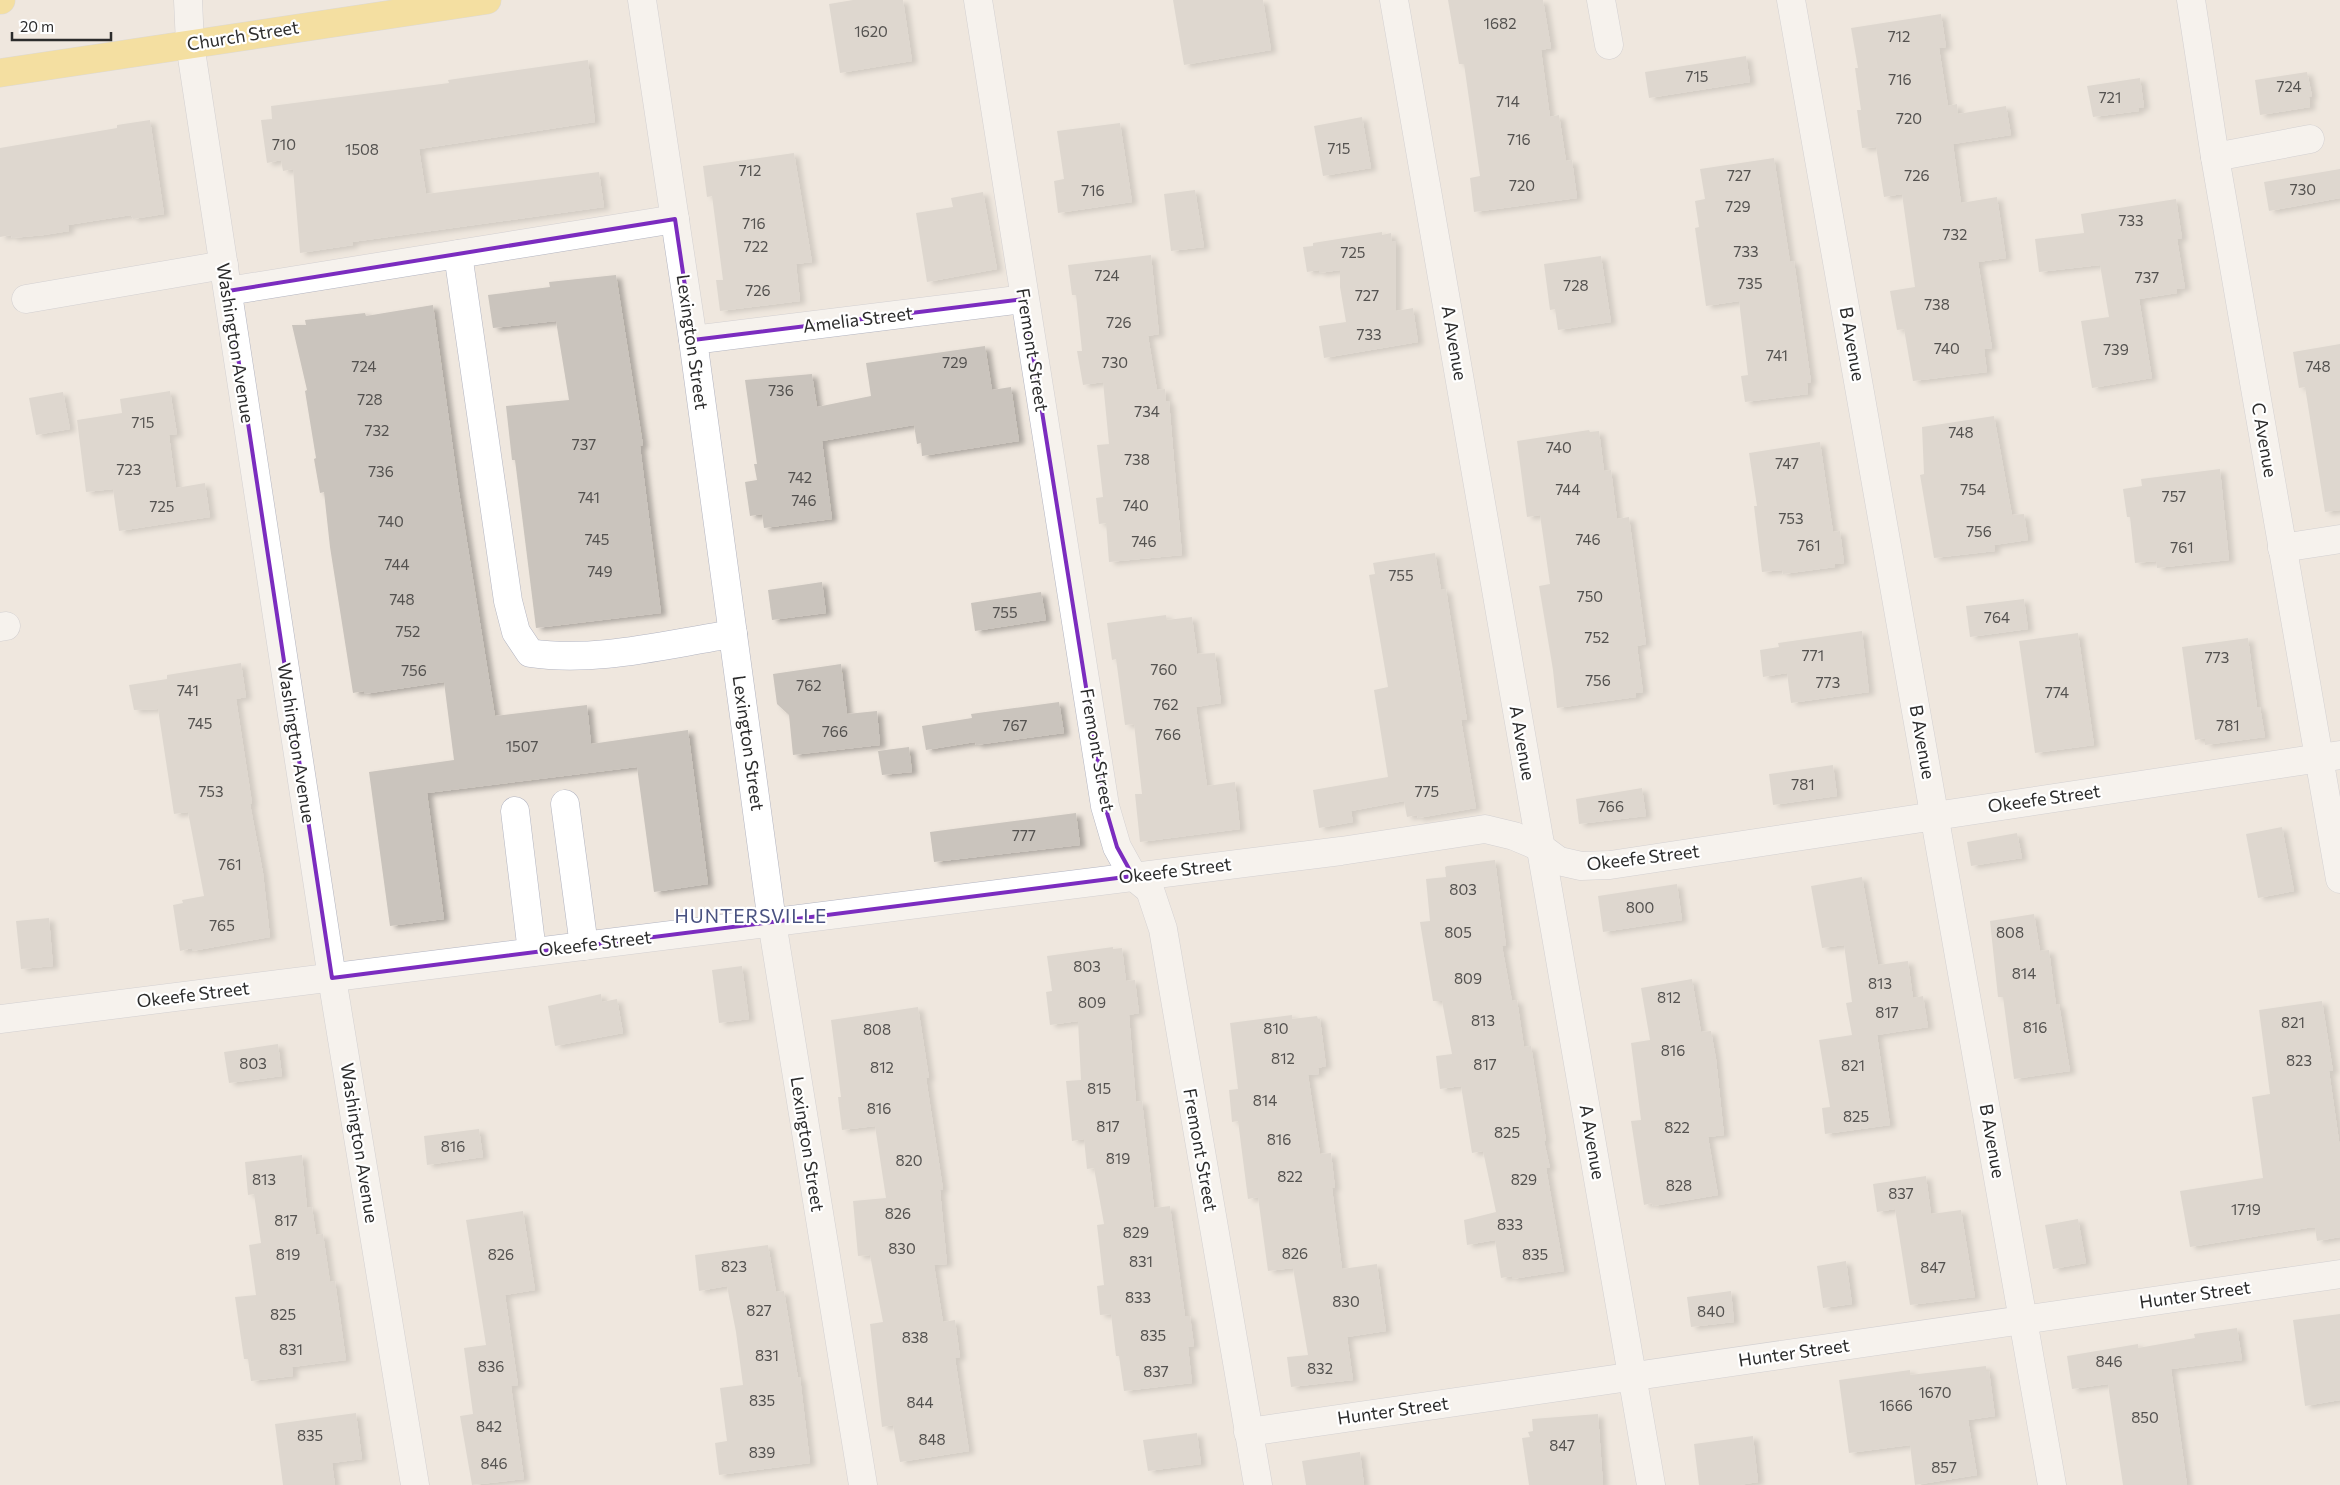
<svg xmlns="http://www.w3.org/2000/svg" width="2340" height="1485" font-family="Commissioner,sans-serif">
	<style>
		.building { fill: #cac4bd; filter: url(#shadow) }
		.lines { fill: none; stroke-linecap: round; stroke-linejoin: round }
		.minor-casing { stroke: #b2b4c1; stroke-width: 29 }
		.major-casing { stroke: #c8c8c8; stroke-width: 29 }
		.minor { stroke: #fff; stroke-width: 28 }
		.major { stroke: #fad557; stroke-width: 28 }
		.marked { fill: none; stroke: #7b2cbf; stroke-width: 4; stroke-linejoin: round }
		.labels { text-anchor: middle; stroke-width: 4.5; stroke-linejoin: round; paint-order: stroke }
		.number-label { font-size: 15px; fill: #545250 }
		.street-label { font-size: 18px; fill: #2c2c2c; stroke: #fff }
		.neighbourhood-label { font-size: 19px; letter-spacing: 1px; fill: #495281; stroke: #fff }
	</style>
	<defs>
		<filter id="shadow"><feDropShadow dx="5.5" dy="3" stdDeviation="2.5" flood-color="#0004"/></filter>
	</defs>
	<rect width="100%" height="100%" fill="#efe7de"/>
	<g class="building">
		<path d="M853 0H903L912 61 840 73 829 4Z"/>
		<path d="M1173 0H1263L1271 50 1184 65Z"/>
		<path d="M1448 0H1543L1551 48 1541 50 1550 117 1559 115 1566 161 1572 160 1577 198 1474 212 1470 178 1480 176 1464 64H1459Z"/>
		<path d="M1941 14 1946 47 1939 48 1948 106 1957 104 1958 114 2006 106 2011 135 1953 144 1961 203 1997 197 2006 258 1978 262 1992 348 1984 349 1987 372 1913 381 1904 329 1897 330 1890 291 1915 287 1902 194 1884 197 1876 147 1862 148 1857 110H1861L1855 68H1858L1851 28Z"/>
		<path d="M1746 56 1750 82 1649 98 1645 72Z"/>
		<path d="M588 60 595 122 419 149 426 194 599 172 604 207 352 242 353 245 300 253 293 169 283 171 281 160 267 163 261 120 272 119 271 106 449 83 448 80Z"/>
		<path d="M2307 72 2312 96 2309 97 2310 107 2260 115 2255 80Z"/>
		<path d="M2140 78 2144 107 2138 108 2139 111 2093 117 2087 86Z"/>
		<path d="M1362 117 1371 168 1323 176 1314 126Z"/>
		<path d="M150 120 164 214 133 219 131 215 68 225 69 231 44 235 12 238 11 235 0 237V148L117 128V125Z"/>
		<path d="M1120 123 1132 202 1058 213 1054 181 1064 179 1057 131Z"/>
		<path d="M794 153 812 262 796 264 800 301 720 311 716 280H723L712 196 707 197 703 166Z"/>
		<path d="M1774 158 1790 262 1794 261 1811 382 1807 383 1808 394 1745 402 1741 376 1748 375 1739 301 1706 306 1695 228 1699 227 1695 201 1705 199 1700 169Z"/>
		<path d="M2340 169V198L2269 211 2264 182Z"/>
		<path d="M1195 190 1204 247 1171 251 1164 194Z"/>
		<path d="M983 192 997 269 927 282 916 213 953 207 951 198Z"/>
		<path d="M2176 199 2182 238 2177 239 2185 288 2176 289 2177 293 2139 299 2152 378 2092 388 2081 321 2109 317 2100 265 2039 272 2035 239 2084 233 2081 214Z"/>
		<path d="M1382 232V235L1391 233 1392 242 1396 241V311L1413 308 1418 342 1324 358 1319 326 1346 322 1340 287V270L1319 273V270L1307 272 1303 247 1313 246V243Z"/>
		<path d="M1151 255 1159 334 1148 336 1157 390 1165 389 1166 401H1169L1182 555 1109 562 1106 523 1099 524 1096 498 1103 497 1097 445 1109 444 1103 382 1083 385 1077 351H1082L1076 295H1072L1068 265Z"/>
		<path d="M1601 256 1611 322 1558 330 1555 309 1550 310 1544 264Z"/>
		<path d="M616 275 643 445 640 446 661 613 536 628 515 460H512L506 406 569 400 556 321 493 328 488 295 550 287 549 282Z"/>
		<path d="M433 305 459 492 495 716 587 705 591 744 688 730 708 884 654 892 637 767 427 793 444 919 390 926 369 772 454 760 444 682 364 694V691L353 693 330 547 324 492 320 493 314 459 316 458 305 391 307 390 292 325H306L305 320 365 313 366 316Z"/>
		<path d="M2340 344V510L2325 512 2305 387 2299 388 2293 352Z"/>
		<path d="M985 346 992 390 1011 387 1019 441 922 456 921 443 917 444 914 425 822 441 832 519 764 528 762 514 750 516 745 482 757 480 754 464H757L745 380 812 374 817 407 871 396 866 363Z"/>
		<path d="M170 391 177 434 169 435 176 488 205 483 210 517 119 531 113 489 86 492 77 420 122 413 120 399Z"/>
		<path d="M63 392 70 429 36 435 29 398Z"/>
		<path d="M1994 416 2012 515 2024 514 2028 540 1994 545 1995 551 1934 558 1920 475 1924 474 1922 427Z"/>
		<path d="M1589 430 1590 432 1599 431 1604 471 1611 470 1617 519 1629 517 1646 644 1637 646 1643 692 1636 693V697L1557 708 1553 670 1539 586 1550 584 1540 515 1527 517 1517 441Z"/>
		<path d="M1820 442 1833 532 1840 531 1844 563 1835 564V567L1783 574 1782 570 1762 572 1754 506H1757L1749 453Z"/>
		<path d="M2220 469 2229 560 2157 568 2156 561 2135 563 2130 517H2127L2123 489 2142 486 2141 479Z"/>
		<path d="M1435 553 1441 590 1446 589 1450 615 1467 720H1461L1476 808 1418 818 1417 815 1407 817 1404 801 1351 811 1353 822 1319 828 1313 790 1388 777 1374 690 1388 687 1369 575 1375 574 1373 563Z"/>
		<path d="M822 582 826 613 772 620 768 590Z"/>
		<path d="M1041 592 1046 620 975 631 971 603Z"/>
		<path d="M2024 599 2028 629 1970 637 1966 606Z"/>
		<path d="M1166 615 1167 620 1192 617 1197 654 1215 653 1221 703 1196 707 1207 786 1235 782 1240 829 1140 842 1135 794H1142L1134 724 1125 725 1116 659 1112 660 1107 623Z"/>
		<path d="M1862 631 1869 692 1791 703 1787 673 1763 677 1760 650 1779 647 1778 643Z"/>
		<path d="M2078 633 2094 745 2035 753 2019 641Z"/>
		<path d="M2248 638 2257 707H2260L2265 737 2205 745V738L2195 740 2182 647Z"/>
		<path d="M241 663 246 697 236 699 252 803 250 804 263 873 270 937 192 951V948L180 951 173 905 183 903 182 900 204 896 188 812 174 814 158 709 134 710 129 685 167 679V675Z"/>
		<path d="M841 664 847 714 877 711 880 745 793 755 789 715 777 704 773 674Z"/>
		<path d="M1059 702 1064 733 976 745 975 742 926 750 922 726 972 718 971 714Z"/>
		<path d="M909 747 912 772 882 775 878 751Z"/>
		<path d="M1833 765 1837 796 1773 805 1769 774Z"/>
		<path d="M1642 788 1646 816 1579 824 1576 799Z"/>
		<path d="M1076 813 1080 845 934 862 930 832Z"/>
		<path d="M2282 827 2294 891 2258 898 2246 834Z"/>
		<path d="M2017 833 2022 858 1971 866 1967 842Z"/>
		<path d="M1495 860 1506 946H1502L1512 1001 1517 1000 1524 1047 1531 1046 1546 1140 1544 1141 1550 1168H1546L1564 1271 1512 1279V1276L1501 1278 1495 1240 1467 1245 1464 1220 1496 1212 1483 1151 1472 1153 1461 1086 1440 1089 1436 1056 1452 1054 1442 1001H1433L1420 922 1430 921 1426 879 1446 877 1445 867 1447 866Z"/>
		<path d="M1862 877 1878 965 1908 961 1913 998 1923 996 1928 1027 1877 1035 1890 1125 1825 1134 1822 1108 1830 1107 1819 1040 1852 1035 1846 1003 1852 1002 1844 945 1822 948 1811 886Z"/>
		<path d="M1677 884 1682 920 1603 932 1598 896Z"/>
		<path d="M2034 914 2040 951 2049 950 2056 1005 2059 1004 2070 1071 2014 1079 2003 997H1998L1990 921Z"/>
		<path d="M49 918 53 966 21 969 16 921Z"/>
		<path d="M1113 947V949L1122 948 1126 981 1135 980 1139 1013 1129 1015 1136 1102 1142 1101 1154 1208 1170 1206 1185 1316H1190L1194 1346 1188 1347 1192 1383 1124 1391 1119 1356H1116L1111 1314 1100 1315 1097 1286 1104 1285 1097 1225 1104 1224 1094 1168 1087 1169 1084 1139 1072 1141 1066 1081 1081 1080 1078 1021 1050 1025 1046 992 1052 991 1047 956Z"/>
		<path d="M742 966 749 1019 719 1023 712 970Z"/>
		<path d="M1692 979 1701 1032 1711 1031 1716 1059 1724 1135 1708 1137 1718 1195 1653 1206 1652 1203 1644 1205 1631 1121 1641 1120 1631 1043 1650 1040 1641 988Z"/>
		<path d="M601 994 602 1002 617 999 623 1033 555 1046 548 1006Z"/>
		<path d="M2322 1001 2333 1071H2329L2340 1148V1237L2317 1241 2315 1228H2307L2190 1247 2180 1191 2263 1178 2252 1097 2270 1094 2259 1010Z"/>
		<path d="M918 1007 929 1078H926L943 1189 940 1190 947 1264 934 1265 943 1322 955 1320 960 1357 955 1358 969 1451 900 1462 893 1425 882 1427 870 1324 883 1322 870 1255 858 1256 853 1201 886 1198 875 1126 842 1130 838 1097H841L831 1020Z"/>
		<path d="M1292 1015V1019L1317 1016 1318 1019H1320L1326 1066 1318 1068 1319 1074 1308 1075 1320 1154 1331 1153 1335 1188H1332L1342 1269 1377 1264 1386 1331 1347 1337 1353 1380 1291 1387 1287 1357 1308 1355 1293 1268 1268 1271 1258 1197 1248 1199 1238 1121 1232 1122 1229 1090 1238 1089 1230 1023Z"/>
		<path d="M278 1044 282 1076 229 1083 224 1052Z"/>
		<path d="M479 1129 483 1157 427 1165 424 1136Z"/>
		<path d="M302 1155 307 1208 312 1207 316 1235 323 1234 330 1282 335 1281 346 1360 292 1367 293 1376 251 1381 248 1359H244L235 1297 256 1295 249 1245 261 1243 254 1194 248 1195 245 1162Z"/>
		<path d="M1926 1176 1931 1214 1961 1210 1975 1297 1910 1305 1895 1209 1877 1212 1873 1184Z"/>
		<path d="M523 1211 535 1290 505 1295 518 1385 511 1386 524 1479 472 1485 460 1416 473 1414 464 1348 486 1345 466 1220Z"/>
		<path d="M2078 1219 2086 1263 2053 1269 2045 1225Z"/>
		<path d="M768 1245 776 1292 784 1291 798 1378 800 1377 810 1463 719 1475 715 1443 727 1441 720 1388 743 1385 736 1332 727 1286 699 1291 695 1255Z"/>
		<path d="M1846 1261 1852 1304 1823 1308 1817 1266Z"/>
		<path d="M1731 1291 1734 1322 1691 1327 1687 1297Z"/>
		<path d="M2340 1314V1400L2305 1406 2293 1320Z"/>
		<path d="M2237 1328 2242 1360 2171 1369 2187 1485H2123L2108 1384 2072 1389 2067 1356 2138 1344V1348L2195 1338 2194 1334Z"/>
		<path d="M1986 1366V1371H1989L1995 1416 1968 1420 1977 1475 1915 1485 1910 1445 1849 1453 1839 1380 1910 1370V1375Z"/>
		<path d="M356 1413 362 1459 332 1463 335 1485H283L275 1424Z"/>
		<path d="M1598 1414 1603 1485H1529L1522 1438 1530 1437 1528 1432 1533 1431 1532 1419Z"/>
		<path d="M1197 1433 1201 1464 1148 1471 1143 1440Z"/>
		<path d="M1753 1436 1758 1482 1739 1485H1699L1694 1444Z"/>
		<path d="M1360 1452 1364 1485H1306L1302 1461Z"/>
	</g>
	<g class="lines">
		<g class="minor-casing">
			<g id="minor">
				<path d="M188 0 190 44 332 978 415 1485"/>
				<path d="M642 0 693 340 772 922 863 1485"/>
				<path d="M978 0 1105 806 1117 847 1133 876 1150 890 1163 929 1258 1485"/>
				<path d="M1394 0 1651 1485"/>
				<path d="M1601 0 1609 45"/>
				<path d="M1791 0 2052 1485"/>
				<path d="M2191 0 2215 157 2340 879"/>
				<path d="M2215 157 2310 139"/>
				<path d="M458 254 508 601 516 632 530 653C597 663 666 644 733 634"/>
				<path d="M228 291 675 219"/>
				<path d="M26 299 224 265"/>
				<path d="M693 340 1024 299"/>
				<path d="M2282 548 2340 539"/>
				<path d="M0 627 6 626"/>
				<path d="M565 804 584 946"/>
				<path d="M515 811 532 952"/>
				<path d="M0 1019 1341 851 1485 829 1514 836 1540 847 1559 861 1581 866 1610 865 2340 755"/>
				<path d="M1248 1432 2340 1274"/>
			</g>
		</g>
		<g class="major-casing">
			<g id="major">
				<path d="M0 0H1"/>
				<path d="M0 73 487 0"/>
			</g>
		</g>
		<use href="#minor" class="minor"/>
		<use href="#major" class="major"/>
	</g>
	<path d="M0 0H2340V1485H0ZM675 219 693 340 1024 299 1105 806 1117 847 1133 876 332 978 228 291Z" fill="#efe7de" fill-opacity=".55" fill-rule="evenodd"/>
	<path class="marked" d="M675 219 693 340 1024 299 1105 806 1117 847 1133 876 332 978 228 291Z"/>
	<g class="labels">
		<g class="number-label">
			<text x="1500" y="29">1682</text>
			<text x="871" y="37">1620</text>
			<text x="1899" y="42">712</text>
			<text x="1697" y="82">715</text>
			<text x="1900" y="85">716</text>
			<text x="2289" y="92">724</text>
			<text x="2110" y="103">721</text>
			<text x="1508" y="107">714</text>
			<text x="1909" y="124">720</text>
			<text x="1519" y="145">716</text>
			<text x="284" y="150">710</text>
			<text x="1339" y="154">715</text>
			<text x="362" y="155">1508</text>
			<text x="750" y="176">712</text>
			<text x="1739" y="181">727</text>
			<text x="1917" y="181">726</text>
			<text x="1522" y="191">720</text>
			<text x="2303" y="195">730</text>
			<text x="1093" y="196">716</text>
			<text x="1738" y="212">729</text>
			<text x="2131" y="226">733</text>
			<text x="754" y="229">716</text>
			<text x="1955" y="240">732</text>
			<text x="756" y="252">722</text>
			<text x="1746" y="257">733</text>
			<text x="1353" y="258">725</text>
			<text x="1107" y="281">724</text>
			<text x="2147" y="283">737</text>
			<text x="1750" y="289">735</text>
			<text x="1576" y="291">728</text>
			<text x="758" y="296">726</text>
			<text x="1367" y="301">727</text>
			<text x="1937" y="310">738</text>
			<text x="1119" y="328">726</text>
			<text x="1369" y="340">733</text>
			<text x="1947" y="354">740</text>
			<text x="2116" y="355">739</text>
			<text x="1777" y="361">741</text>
			<text x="955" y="368">729</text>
			<text x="1115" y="368">730</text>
			<text x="364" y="372">724</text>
			<text x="2318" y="372">748</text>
			<text x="781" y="396">736</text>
			<text x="370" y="405">728</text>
			<text x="1147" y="417">734</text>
			<text x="143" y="428">715</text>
			<text x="377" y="436">732</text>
			<text x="1961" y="438">748</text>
			<text x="584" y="450">737</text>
			<text x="1559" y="453">740</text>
			<text x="1137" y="465">738</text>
			<text x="1787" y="469">747</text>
			<text x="129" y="475">723</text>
			<text x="381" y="477">736</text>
			<text x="800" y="483">742</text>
			<text x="1568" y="495">744</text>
			<text x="1973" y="495">754</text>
			<text x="2174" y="502">757</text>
			<text x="589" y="503">741</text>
			<text x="804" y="506">746</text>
			<text x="1136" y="511">740</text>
			<text x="162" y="512">725</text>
			<text x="1791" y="524">753</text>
			<text x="391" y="527">740</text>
			<text x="1979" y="537">756</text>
			<text x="597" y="545">745</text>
			<text x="1588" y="545">746</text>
			<text x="1144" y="547">746</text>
			<text x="1809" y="551">761</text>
			<text x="2182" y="553">761</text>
			<text x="397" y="570">744</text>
			<text x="600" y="577">749</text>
			<text x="1401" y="581">755</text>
			<text x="1590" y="602">750</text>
			<text x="402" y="605">748</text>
			<text x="1005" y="618">755</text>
			<text x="1997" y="623">764</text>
			<text x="408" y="637">752</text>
			<text x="1597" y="643">752</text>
			<text x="1813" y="661">771</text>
			<text x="2217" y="663">773</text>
			<text x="1164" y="675">760</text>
			<text x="414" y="676">756</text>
			<text x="1598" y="686">756</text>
			<text x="1828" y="688">773</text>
			<text x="809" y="691">762</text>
			<text x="188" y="696">741</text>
			<text x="2057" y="698">774</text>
			<text x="1166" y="710">762</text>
			<text x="200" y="729">745</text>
			<text x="1015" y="731">767</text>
			<text x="2228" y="731">781</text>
			<text x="835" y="737">766</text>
			<text x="1168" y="740">766</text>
			<text x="522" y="752">1507</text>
			<text x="1803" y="790">781</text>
			<text x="211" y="797">753</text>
			<text x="1427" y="797">775</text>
			<text x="1611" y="812">766</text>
			<text x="1024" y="841">777</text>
			<text x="230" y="870">761</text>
			<text x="1463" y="895">803</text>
			<text x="1640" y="913">800</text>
			<text x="222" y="931">765</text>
			<text x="1458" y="938">805</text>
			<text x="2010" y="938">808</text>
			<text x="1087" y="972">803</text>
			<text x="2024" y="979">814</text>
			<text x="1468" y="984">809</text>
			<text x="1880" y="989">813</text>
			<text x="1669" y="1003">812</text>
			<text x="1092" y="1008">809</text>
			<text x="1887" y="1018">817</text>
			<text x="1483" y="1026">813</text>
			<text x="2293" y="1028">821</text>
			<text x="2035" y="1033">816</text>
			<text x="1276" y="1034">810</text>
			<text x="877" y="1035">808</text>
			<text x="1673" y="1056">816</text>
			<text x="1283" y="1064">812</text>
			<text x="2299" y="1066">823</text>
			<text x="253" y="1069">803</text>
			<text x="1485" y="1070">817</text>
			<text x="1853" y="1071">821</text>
			<text x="882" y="1073">812</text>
			<text x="1099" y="1094">815</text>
			<text x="1265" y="1106">814</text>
			<text x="879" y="1114">816</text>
			<text x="1856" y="1122">825</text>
			<text x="1108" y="1132">817</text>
			<text x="1677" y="1133">822</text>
			<text x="1507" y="1138">825</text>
			<text x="1279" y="1145">816</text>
			<text x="453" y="1152">816</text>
			<text x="1118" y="1164">819</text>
			<text x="909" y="1166">820</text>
			<text x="1290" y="1182">822</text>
			<text x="264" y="1185">813</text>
			<text x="1524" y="1185">829</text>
			<text x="1679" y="1191">828</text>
			<text x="1901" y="1199">837</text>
			<text x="2246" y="1215">1719</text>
			<text x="898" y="1219">826</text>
			<text x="286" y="1226">817</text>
			<text x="1510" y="1230">833</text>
			<text x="1136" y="1238">829</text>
			<text x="902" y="1254">830</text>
			<text x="1295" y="1259">826</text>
			<text x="288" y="1260">819</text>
			<text x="501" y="1260">826</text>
			<text x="1535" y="1260">835</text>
			<text x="1141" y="1267">831</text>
			<text x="734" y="1272">823</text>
			<text x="1933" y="1273">847</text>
			<text x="1138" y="1303">833</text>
			<text x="1346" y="1307">830</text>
			<text x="759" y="1316">827</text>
			<text x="1711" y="1317">840</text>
			<text x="283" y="1320">825</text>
			<text x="1153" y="1341">835</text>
			<text x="915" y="1343">838</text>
			<text x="291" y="1355">831</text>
			<text x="767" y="1361">831</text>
			<text x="2109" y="1367">846</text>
			<text x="491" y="1372">836</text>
			<text x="1320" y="1374">832</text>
			<text x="1156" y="1377">837</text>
			<text x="1935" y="1398">1670</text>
			<text x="762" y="1406">835</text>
			<text x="920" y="1408">844</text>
			<text x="1896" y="1411">1666</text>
			<text x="2145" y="1423">850</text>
			<text x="489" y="1432">842</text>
			<text x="310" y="1441">835</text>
			<text x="932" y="1445">848</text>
			<text x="1562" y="1451">847</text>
			<text x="762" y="1458">839</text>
			<text x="494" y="1469">846</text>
			<text x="1944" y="1473">857</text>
		</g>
		<g class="street-label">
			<text transform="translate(243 36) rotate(-9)" y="6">Church Street</text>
			<text transform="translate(858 320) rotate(-7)" y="6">Amelia Street</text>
			<text transform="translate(692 342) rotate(82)" y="6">Lexington Street</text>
			<text transform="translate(235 343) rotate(81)" y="6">Washington Avenue</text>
			<text transform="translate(1454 343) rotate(80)" y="6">A Avenue</text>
			<text transform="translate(1852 344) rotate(80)" y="6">B Avenue</text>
			<text transform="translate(1032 350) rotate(81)" y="6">Fremont Street</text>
			<text transform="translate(2264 440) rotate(80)" y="6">C Avenue</text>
			<text transform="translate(1922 742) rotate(80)" y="6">B Avenue</text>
			<text transform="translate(296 743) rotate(81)" y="6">Washington Avenue</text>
			<text transform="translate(748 743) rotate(82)" y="6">Lexington Street</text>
			<text transform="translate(1522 743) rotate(80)" y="6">A Avenue</text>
			<text transform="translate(1097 750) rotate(80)" y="6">Fremont Street</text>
			<text transform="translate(2044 799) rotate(-8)" y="6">Okeefe Street</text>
			<text transform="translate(1643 858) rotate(-7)" y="6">Okeefe Street</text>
			<text transform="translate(1175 871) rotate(-7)" y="6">Okeefe Street</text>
			<text transform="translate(595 944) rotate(-7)" y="6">Okeefe Street</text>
			<text transform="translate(193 995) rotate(-7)" y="6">Okeefe Street</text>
			<text transform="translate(1992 1141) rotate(80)" y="6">B Avenue</text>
			<text transform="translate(1592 1142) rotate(80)" y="6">A Avenue</text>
			<text transform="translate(359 1143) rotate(81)" y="6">Washington Avenue</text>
			<text transform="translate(807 1144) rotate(81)" y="6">Lexington Street</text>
			<text transform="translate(1200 1150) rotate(80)" y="6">Fremont Street</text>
			<text transform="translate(2195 1295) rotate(-8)" y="6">Hunter Street</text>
			<text transform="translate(1794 1353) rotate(-8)" y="6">Hunter Street</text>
			<text transform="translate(1393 1411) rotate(-8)" y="6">Hunter Street</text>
		</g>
		<g class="neighbourhood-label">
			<text x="751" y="923">HUNTERSVILLE</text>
		</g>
	</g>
	<path d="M12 32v8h99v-8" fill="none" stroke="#2c2c2c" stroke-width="2.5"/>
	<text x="20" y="32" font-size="15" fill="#2c2c2c" stroke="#ffffff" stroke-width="4" paint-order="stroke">20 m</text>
</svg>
